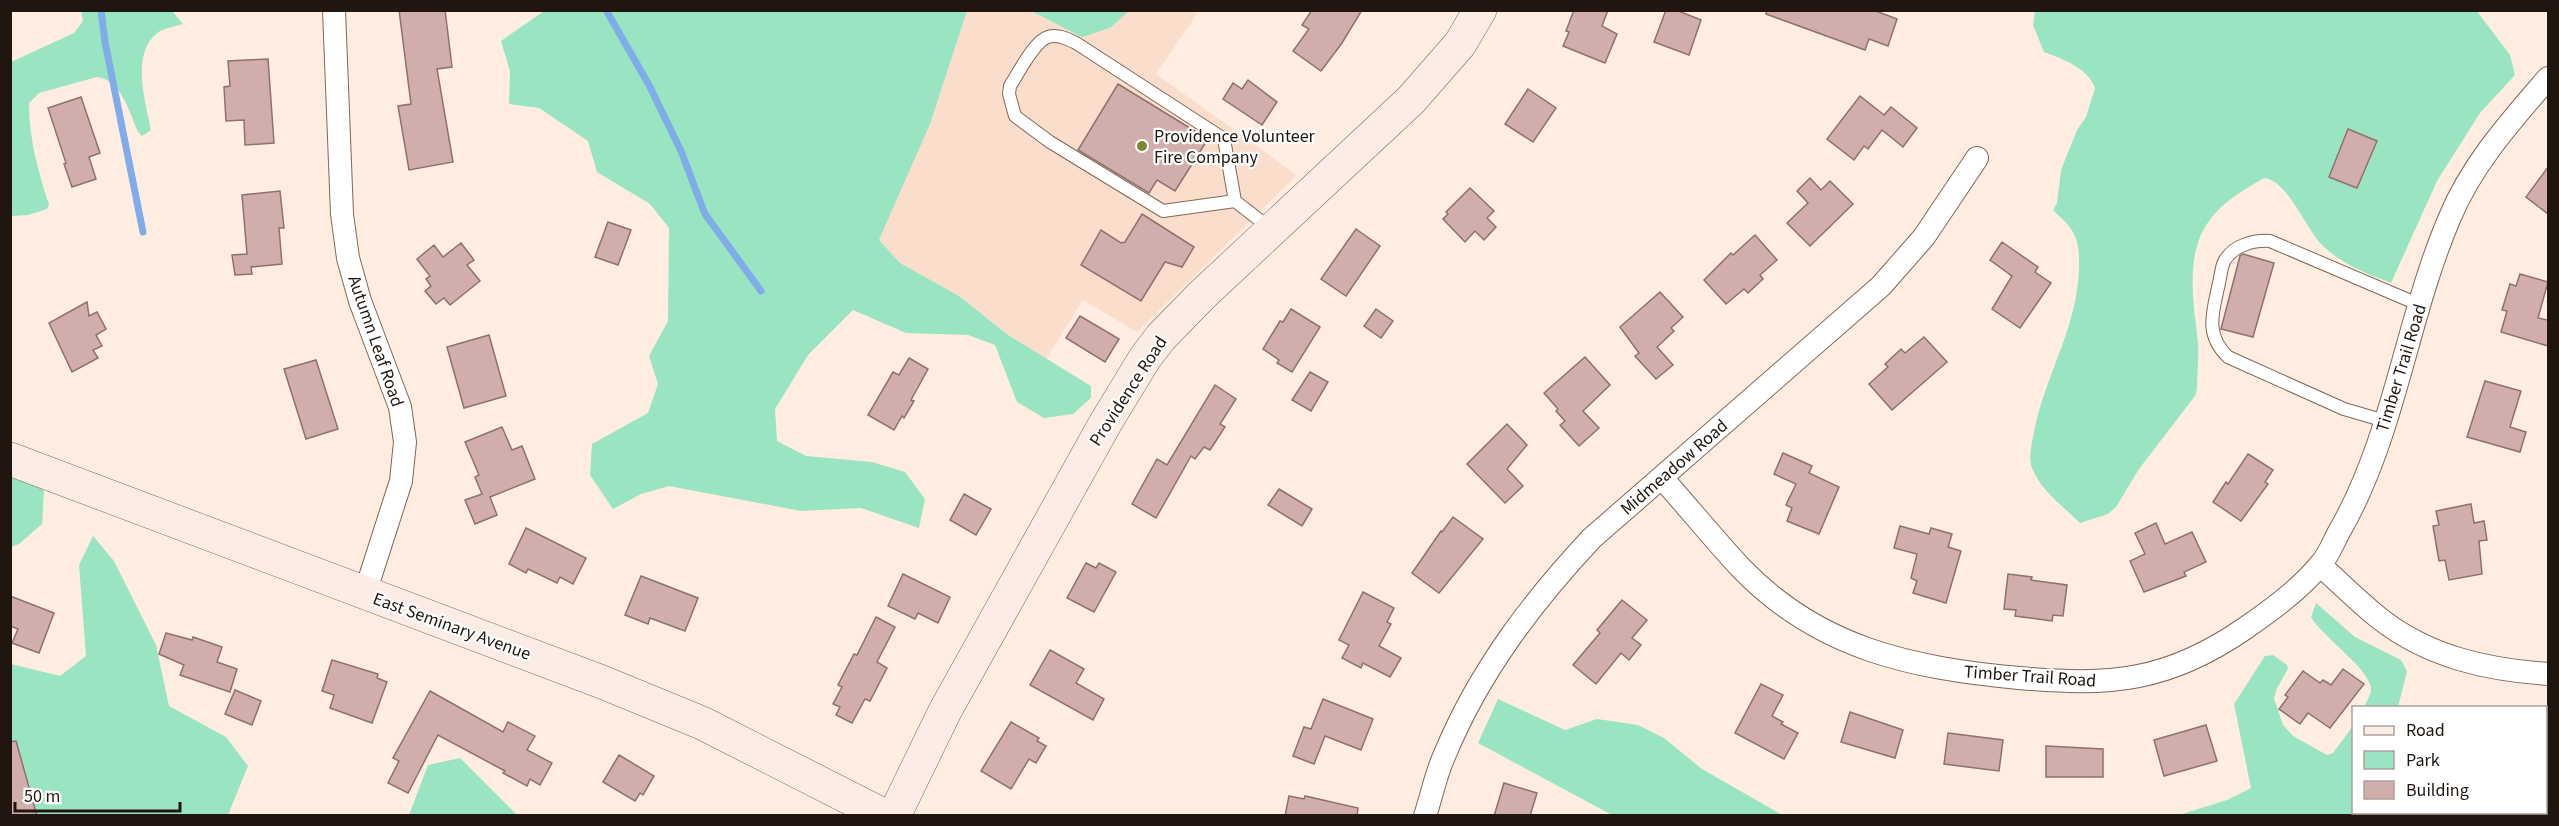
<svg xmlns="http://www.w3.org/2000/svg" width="2559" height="826" font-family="'Source Sans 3',sans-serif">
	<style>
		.built { fill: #fbddcb }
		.green { fill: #99e4c1 }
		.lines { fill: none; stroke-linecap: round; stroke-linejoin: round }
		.stream { stroke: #81acea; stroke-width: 7 }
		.building { fill: #d1aeac; stroke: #90706e; stroke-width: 1.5 }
		.lane-casing { stroke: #816756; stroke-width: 14 }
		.street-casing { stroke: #816756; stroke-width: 24 }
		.secondary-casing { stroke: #816756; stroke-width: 34 }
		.lane { stroke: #fff; stroke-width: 12 }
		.street { stroke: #fff; stroke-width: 22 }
		.secondary { stroke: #fbece6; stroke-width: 33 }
		.poi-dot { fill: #7d8632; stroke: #fff; stroke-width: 2 }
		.labels { text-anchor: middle; stroke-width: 4.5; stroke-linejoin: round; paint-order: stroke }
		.poi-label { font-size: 18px; fill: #20160f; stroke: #fff; text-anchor: start }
		.street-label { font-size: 18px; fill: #20160f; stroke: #fff }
	</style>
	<rect width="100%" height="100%" fill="#ffede1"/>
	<path class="built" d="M967 11H1031L1082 37 1110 28 1129 11H1193L1197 14 1156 74 1297 175 1137 332 1083 300 1046 359 1008 335 959 296 900 263 879 240 930 124Z"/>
	<g class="green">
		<path d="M2476 10 2510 55 2515 75 2480 113 2437 181 2391 283C2367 274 2342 264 2323 246 2306 230 2288 180 2264 178 2245 189 2222 202 2209 221 2184 255 2194 305 2198 343 2199 358 2197 374 2197 389L2195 396 2139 469 2116 507 2108 514 2080 523C2063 506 2041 491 2032 468 2028 457 2032 444 2034 432 2045 375 2079 325 2079 265 2079 254 2079 244 2074 234 2070 225 2060 217 2053 210L2057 203 2061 170 2077 130 2086 117 2095 88C2088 68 2063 59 2044 52L2033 25 2035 11Z"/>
		<path d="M81 11H172L183 24C176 26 166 28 160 31 129 52 146 101 151 130L142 136 138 132C129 112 122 80 97 77L39 93 29 103C29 139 38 171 49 205L47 209 28 215 11 216V62L74 33 83 21Z"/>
		<path d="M544 11H967L930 124 879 240 900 263 959 296 1008 335 1091 386V398L1073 414 1044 418 1017 402 995 345 968 335 906 333 853 310 808 355 775 409 777 441 806 456 872 462 905 472 925 499 919 528 861 508 801 511 669 486 641 494 613 509 590 475 592 444 648 413 658 384 649 356 668 321 669 228 650 204 597 172 588 141 539 108 509 104 510 71 501 41Z"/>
		<path d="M1031 11H1129L1110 28 1082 37Z"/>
		<path d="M11 458 28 463 44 492 42 524 19 544 11 547Z"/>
		<path d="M93 536 114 561 156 645 169 706 226 737 248 766 228 815 11 816V664L60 676 86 656 79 565Z"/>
		<path d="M2316 603 2355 637 2401 660 2407 671 2398 707H2364C2366 702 2371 695 2371 690 2372 670 2321 636 2311 617Z"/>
		<path d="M2273 655 2287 665 2288 669 2277 688 2274 698 2283 725 2293 736 2327 755 2333 753 2353 726 2354 812 2404 813 2405 815H2179L2227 800 2251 788 2234 704 2265 656Z"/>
		<path d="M1498 699 1565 730 1597 719 1638 725 1664 738 1702 769 1782 815H1612L1478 743Z"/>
		<path d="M460 758 517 815H409L428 765Z"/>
	</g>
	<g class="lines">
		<g class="stream">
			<path d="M101 10 105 42 143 232"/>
			<path d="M606 10 649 85 681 151 705 214 761 291"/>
		</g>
	</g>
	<g class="building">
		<path d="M399 10H445L452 67 437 69 453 162 409 170 398 106 411 104Z"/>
		<path d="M1312 10H1362L1342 43 1321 71 1293 51 1309 29 1302 25Z"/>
		<path d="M1574 10H1608L1602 26 1617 34 1605 63 1563 46 1569 32 1566 31Z"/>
		<path d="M1666 10H1676L1701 20 1689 55 1654 42Z"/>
		<path d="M1767 10H1873L1897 19 1888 46 1869 39 1865 50 1766 14Z"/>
		<path d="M268 59 274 143 245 145 244 120 226 121 224 87 230 86 228 61Z"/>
		<path d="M1248 80 1277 102 1262 125 1223 99 1233 83 1242 89Z"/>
		<path d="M1118 84 1208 139 1175 191 1157 180 1149 193 1078 150Z"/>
		<path d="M1528 89 1556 108 1533 142 1505 124Z"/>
		<path d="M1860 96 1884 115 1891 107 1917 128 1903 147 1882 130 1868 149 1864 146 1854 160 1827 139Z"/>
		<path d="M81 97 100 153 89 157 96 179 72 187 64 164 66 163 48 108Z"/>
		<path d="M2348 129 2377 141 2357 188 2329 177Z"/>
		<path d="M2548 167V214L2526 197Z"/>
		<path d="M1810 178 1821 190 1830 181 1853 204 1810 246 1787 223 1808 203 1797 191Z"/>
		<path d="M1470 188 1494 211 1487 218 1496 227 1484 240 1475 231 1465 242 1443 219 1448 214 1446 212Z"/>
		<path d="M280 191 284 228H279L282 264 251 267 252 274 235 275 232 255 247 254 242 195Z"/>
		<path d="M1142 214 1194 247 1182 267 1165 262 1141 301 1081 265 1101 230 1121 243 1125 242Z"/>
		<path d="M608 222 631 230 618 265 595 257Z"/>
		<path d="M1356 229 1380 246 1346 296 1321 279Z"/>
		<path d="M1755 235 1777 260 1760 275 1763 279 1748 293 1744 289 1726 304 1704 280 1731 253 1733 255Z"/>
		<path d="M2002 242 2038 267 2035 272 2051 283 2020 328 1992 309 2012 276 1990 260Z"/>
		<path d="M461 243 474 260 467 265 480 281 450 305 444 298 436 304 425 291 431 286 426 279 430 276 417 259 434 245 443 257Z"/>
		<path d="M2243 254 2274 263 2253 337 2221 329 2240 256Z"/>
		<path d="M2520 274 2548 282 2538 318 2548 320V346L2501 332 2507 311 2502 310 2510 284 2516 286Z"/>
		<path d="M1660 292 1683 317 1671 328 1674 331 1657 347 1673 365 1656 379 1635 356 1639 353 1620 327Z"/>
		<path d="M87 302 89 316 97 312 106 329 96 335 102 346 93 350 98 358 72 372 49 323Z"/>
		<path d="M1291 309 1320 327 1292 372 1277 363 1279 360 1263 349 1280 321 1283 322Z"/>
		<path d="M1376 309 1393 321 1381 338 1364 326Z"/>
		<path d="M1080 316 1119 339 1105 362 1066 338Z"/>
		<path d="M489 335 506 396 464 408 447 347Z"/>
		<path d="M1924 337 1947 362 1892 410 1869 384 1888 367 1885 364 1901 349 1905 353Z"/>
		<path d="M1585 357 1610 385 1583 411 1599 428 1579 446 1560 425 1565 421 1556 411 1558 409 1544 393Z"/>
		<path d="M909 358 928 369 911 400 914 401 904 418 902 416 894 430 868 415 893 372 899 375Z"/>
		<path d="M316 360 338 429 306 439 284 369Z"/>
		<path d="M1310 372 1328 382 1311 411 1292 400Z"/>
		<path d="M2485 381 2521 391 2510 427 2526 432 2520 452 2467 437Z"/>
		<path d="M1215 385 1236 399 1220 424 1225 427 1210 450 1204 447 1195 459 1191 456 1156 518 1132 504 1157 459 1167 465Z"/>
		<path d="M1507 424 1527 445 1507 469 1523 486 1505 503 1467 464Z"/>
		<path d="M502 427 512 450 522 446 535 479 490 497 497 515 475 524 465 500 482 494 475 477 479 475 465 442Z"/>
		<path d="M1783 453 1812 466 1809 473 1839 487 1819 534 1787 521 1792 508 1786 505 1796 484 1774 474Z"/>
		<path d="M2248 454 2273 470 2265 482 2268 484 2241 521 2213 502 2226 482 2228 484Z"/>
		<path d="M1279 489 1312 509 1302 526 1268 505Z"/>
		<path d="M964 494 991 509 976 535 950 520Z"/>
		<path d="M2471 504 2474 523 2484 521 2487 540 2479 541 2482 574 2449 580 2445 560 2439 561 2433 526 2439 525 2436 511Z"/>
		<path d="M1453 517 1483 539 1439 593 1412 573 1441 531 1442 532Z"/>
		<path d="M2156 523 2165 544 2192 532 2206 562 2184 572 2186 576 2144 592 2130 561 2145 554 2135 533Z"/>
		<path d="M1900 526 1929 534 1931 528 1952 534 1948 547 1961 551 1946 603 1913 593 1917 581 1911 578 1917 554 1894 548Z"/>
		<path d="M526 528 586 558 573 584 560 577 557 583 528 569 526 573 509 564Z"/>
		<path d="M1086 563 1096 568 1099 563 1116 572 1094 612 1067 598Z"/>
		<path d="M903 574 950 597 938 623 918 613 915 619 888 606Z"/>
		<path d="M2008 574 2032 577 2031 580 2067 585 2063 616 2053 615 2052 621 2015 616 2016 610 2004 609Z"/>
		<path d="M641 576 698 598 685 631 650 618 648 624 625 615Z"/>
		<path d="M1363 592 1394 608 1387 622 1391 624 1379 646 1401 658 1390 677 1363 663 1361 668 1342 658 1349 645 1339 640Z"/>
		<path d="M10 596 54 613 39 653 12 643 18 629 10 626Z"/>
		<path d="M1622 600 1647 620 1632 638 1641 645 1629 660 1621 653 1596 684 1573 665 1600 633 1597 630Z"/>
		<path d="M876 617 895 627 877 662 887 668 870 701 865 699 852 723 836 715 840 707 833 704 842 687 838 685 854 654 857 655Z"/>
		<path d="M166 633 192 640 193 637 222 647 217 662 237 669 230 692 180 675 184 665 159 654Z"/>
		<path d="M1050 650 1084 669 1076 683 1104 699 1093 720 1030 685Z"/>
		<path d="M332 660 378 674 377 678 387 682 372 723 330 708 334 695 322 691Z"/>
		<path d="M2343 669 2364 684 2330 728 2308 713 2300 724 2279 709 2288 697 2285 695 2303 671 2320 683 2323 680 2331 685Z"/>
		<path d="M1761 684 1783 695 1772 716 1783 722 1781 724 1798 733 1784 759 1735 733Z"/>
		<path d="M235 690 261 701 252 725 225 714Z"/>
		<path d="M430 691 503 732 508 722 535 736 527 750 552 763 540 785 530 779 527 786 503 773 505 771 438 735 408 793 388 783 399 761 393 758Z"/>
		<path d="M1323 699 1373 719 1361 750 1325 736 1314 764 1293 756 1304 727 1311 729Z"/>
		<path d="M1850 712 1903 730 1895 758 1841 742Z"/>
		<path d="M1011 722 1039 738 1037 741 1046 746 1036 763 1029 759 1011 789 981 771Z"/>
		<path d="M2206 725 2217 761 2164 776 2154 740Z"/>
		<path d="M1948 733 2003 740 1999 771 1944 764Z"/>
		<path d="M16 741 37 816H10V742Z"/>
		<path d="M2046 746 2103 749V777H2046Z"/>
		<path d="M619 755 654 776 643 795 640 793 635 801 603 782Z"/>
		<path d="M1504 783 1537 793 1530 816H1494Z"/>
		<path d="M1289 796 1304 799 1305 796 1358 808 1357 816H1285Z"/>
	</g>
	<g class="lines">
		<g class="lane-casing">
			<g id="lane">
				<path d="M1235 201 1163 211 1050 142 1015 116 1009 94 1010 86C1018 74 1034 41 1048 37 1058 34 1068 39 1076 43L1224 139 1235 201 1271 229"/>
				<path d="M2385 421 2344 409 2228 357C2204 334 2213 312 2219 283 2221 276 2221 266 2225 260 2234 245 2254 240 2270 241L2420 305"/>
			</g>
		</g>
		<g class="street-casing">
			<g id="street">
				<path d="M334 10 342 214 348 258 360 301 400 407 405 442 401 481 365 593"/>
				<path d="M1662 478C1688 507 1713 538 1740 567 1818 649 1912 668 2019 678 2110 686 2167 682 2244 629 2270 611 2299 590 2319 566 2328 557 2333 543 2339 532 2395 435 2406 319 2450 217 2472 164 2511 121 2548 78"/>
				<path d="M2320 565C2340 583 2359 602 2379 618 2428 657 2488 670 2548 674"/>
				<path d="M1425 816C1432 795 1436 773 1445 754 1479 672 1532 602 1592 538L1881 286 1924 237 1977 158"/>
			</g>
		</g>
		<g class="secondary-casing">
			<g id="secondary">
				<path d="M10 459 602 682 702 723 885 816"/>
				<path d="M894 816 945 711 1106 422 1145 358 1161 337 1202 295 1411 100 1460 44 1480 10"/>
			</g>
		</g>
		<use href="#lane" class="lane"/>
		<use href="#street" class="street"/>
		<use href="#secondary" class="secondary"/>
	</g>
	<circle class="poi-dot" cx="1142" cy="146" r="6"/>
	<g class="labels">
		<g class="poi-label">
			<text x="1154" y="142">Providence Volunteer<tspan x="1154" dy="21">Fire Company</tspan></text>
		</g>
		<g class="street-label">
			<text transform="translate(376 341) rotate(71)" y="6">Autumn Leaf Road</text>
			<text transform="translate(2401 368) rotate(-73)" y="6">Timber Trail Road</text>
			<text transform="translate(1128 391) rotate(-57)" y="6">Providence Road</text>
			<text transform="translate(1674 467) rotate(-41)" y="6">Midmeadow Road</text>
			<text transform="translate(452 626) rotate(20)" y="6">East Seminary Avenue</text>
			<text transform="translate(2030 676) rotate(4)" y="6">Timber Trail Road</text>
		</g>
	</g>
	<rect width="2559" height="826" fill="none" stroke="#20160f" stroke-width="24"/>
	<rect x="2352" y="706" width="195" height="108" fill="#ffffff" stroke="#a6a29f" stroke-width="1.5"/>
	<rect x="2364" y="726" width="30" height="9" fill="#fbece6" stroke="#a6a29f" stroke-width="1.5"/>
	<text x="2406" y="736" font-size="18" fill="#20160f">Road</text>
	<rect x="2364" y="751" width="30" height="18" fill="#99e4c1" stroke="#a6a29f" stroke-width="1.5"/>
	<text x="2406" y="766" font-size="18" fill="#20160f">Park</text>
	<rect x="2364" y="781" width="30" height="18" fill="#d1aeac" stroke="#a6a29f" stroke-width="1.5"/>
	<text x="2406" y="796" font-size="18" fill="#20160f">Building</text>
	<path d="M15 802v9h165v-9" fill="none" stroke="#20160f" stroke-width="3"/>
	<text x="24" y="802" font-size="18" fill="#20160f" stroke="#ffffff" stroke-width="4.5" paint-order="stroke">50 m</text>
</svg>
